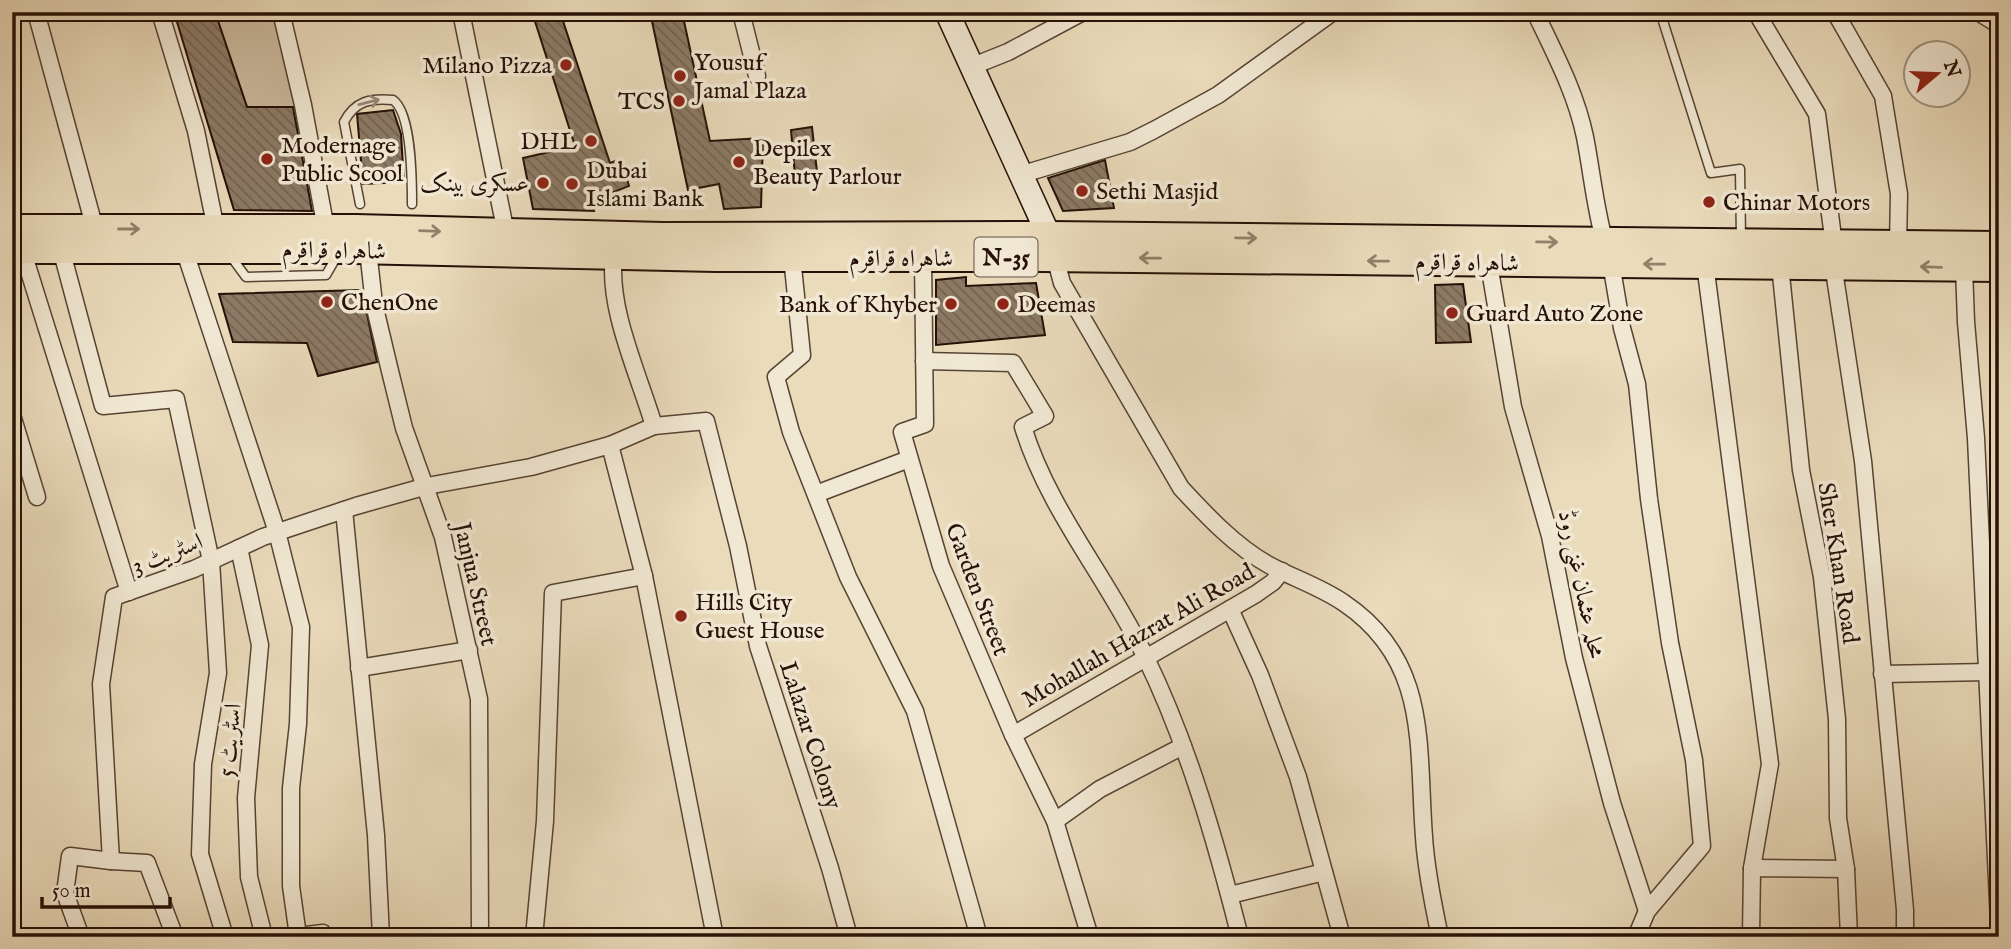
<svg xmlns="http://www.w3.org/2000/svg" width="2011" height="949" font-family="'IM FELL English',Amiri,serif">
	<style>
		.pitch { fill: #c9b89c; stroke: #786452; stroke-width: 2 }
		.building { fill: url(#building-back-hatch); stroke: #261007; stroke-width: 2 }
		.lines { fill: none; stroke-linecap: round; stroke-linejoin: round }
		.lane-casing { stroke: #574334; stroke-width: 11 }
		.street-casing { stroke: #574334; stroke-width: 19 }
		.secondary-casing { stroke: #261007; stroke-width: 26 }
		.highway-casing { stroke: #261007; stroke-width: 32 }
		.lane { stroke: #f1e8d3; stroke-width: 8 }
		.street { stroke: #f1e8d3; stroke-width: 16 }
		.secondary { stroke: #f1e8d3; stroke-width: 23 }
		.highway { stroke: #eadbbb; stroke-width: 28 }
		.oneway { stroke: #968777 }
		.oneway2 { stroke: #92806a }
		.poi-dot { fill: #8f2418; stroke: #f1e8d3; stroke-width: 2.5 }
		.labels { text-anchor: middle; stroke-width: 7; stroke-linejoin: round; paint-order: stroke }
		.shield { fill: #f1e8d3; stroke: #635144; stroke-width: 2 }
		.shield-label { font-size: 23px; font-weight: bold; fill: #261007 }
		.poi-label { font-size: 24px; fill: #261007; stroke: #f1e8d3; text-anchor: start }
		.street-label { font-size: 24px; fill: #261007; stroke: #f1e8d3 }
	</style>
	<defs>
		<pattern id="building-back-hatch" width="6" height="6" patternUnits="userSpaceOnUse" patternTransform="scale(1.75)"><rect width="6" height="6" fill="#8c7a65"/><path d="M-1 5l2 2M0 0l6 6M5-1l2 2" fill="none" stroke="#726351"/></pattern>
	</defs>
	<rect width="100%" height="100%" fill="#eadbbb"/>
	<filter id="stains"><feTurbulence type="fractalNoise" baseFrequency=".00286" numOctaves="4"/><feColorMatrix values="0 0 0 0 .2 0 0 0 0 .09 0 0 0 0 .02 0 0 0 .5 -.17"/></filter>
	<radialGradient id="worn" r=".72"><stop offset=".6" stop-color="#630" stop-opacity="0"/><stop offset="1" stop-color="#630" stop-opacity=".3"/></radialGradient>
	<path class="pitch" d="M215 12H275L302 107H247Z"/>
	<g class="building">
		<path d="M174 12H215L247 107H293L312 211 234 210Z"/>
		<path d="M532 12H560L610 163 621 159 629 186 591 201 594 211 533 209 523 158 575 146Z"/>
		<path d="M650 12H682L710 141 763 138 761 207 724 209 719 184 688 190Z"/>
		<path d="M393 110 401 134 404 182 363 184 357 114Z"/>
		<path d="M812 127 817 172 795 176 791 130Z"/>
		<path d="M1105 160 1114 208 1063 211 1048 178Z"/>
		<path d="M966 277V286L1036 283 1045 335 936 345V280Z"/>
		<path d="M1463 284 1471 342 1436 343 1435 285Z"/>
		<path d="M362 290 377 362 318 376 307 343 233 342 219 294Z"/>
	</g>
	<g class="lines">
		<g class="lane-casing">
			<g id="lane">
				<path d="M1667 12 1663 21 1711 173 1740 169 1741 240"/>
				<path d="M360 204 344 122C355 101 370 98 393 100 412 113 412 182 412 204"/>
				<path d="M232 258 246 277 326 275 337 256"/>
			</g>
		</g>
		<g class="street-casing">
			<g id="street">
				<path d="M36 12 95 229"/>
				<path d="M160 12 196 131 216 229"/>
				<path d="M281 12 303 105 326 229"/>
				<path d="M461 12 506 233"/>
				<path d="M741 12 757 76"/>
				<path d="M1535 12C1554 52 1576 93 1585 137 1592 173 1595 208 1605 243"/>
				<path d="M1756 12 1817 114 1834 245"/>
				<path d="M1835 12 1883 96 1899 194 1898 245"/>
				<path d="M1978 12 1999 25"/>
				<path d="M973 66 1008 52 1083 12"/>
				<path d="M1999 66V69"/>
				<path d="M1023 174 1130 142 1154 130 1218 95 1333 12"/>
				<path d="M22 249 129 592"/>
				<path d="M61 249 103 406 176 399 211 561 218 673 203 764 200 854 225 937"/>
				<path d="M184 249 277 532 301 627 298 724 291 788V886L298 936 323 933 324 937"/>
				<path d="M368 250 374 304 389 367 404 428 443 537 479 699 480 937"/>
				<path d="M614 256C607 308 639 375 654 426L610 445 644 576 715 937"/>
				<path d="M792 257 802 355 776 377 791 432 848 577 915 711 979 937"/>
				<path d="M1055 257 1062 283 1181 488C1206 515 1236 547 1269 565 1293 578 1321 587 1344 603 1430 661 1417 746 1424 837 1426 870 1433 904 1440 937"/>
				<path d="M923 258 925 424 902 432 941 566 1013 735 1055 821 1090 937"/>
				<path d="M1611 263 1622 328 1637 384 1649 499 1670 643 1694 760 1702 846 1647 911 1636 937"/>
				<path d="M1489 264 1513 407 1550 536 1574 658 1612 803 1647 911"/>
				<path d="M1705 264 1770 764 1752 868"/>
				<path d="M1833 264 1863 461 1905 910V937"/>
				<path d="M1780 265 1801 470 1822 577 1837 719 1838 818 1846 869 1849 937"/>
				<path d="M1964 268 1966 322 1976 438 1999 922"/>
				<path d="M924 361 1013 363 1045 416 1023 427C1049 511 1107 577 1145 656 1188 744 1216 842 1240 937"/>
				<path d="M12 415 37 497"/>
				<path d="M654 426 706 421 738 546 758 646 830 868 849 937"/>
				<path d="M816 494 909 459"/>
				<path d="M344 510 376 835 381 937"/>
				<path d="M239 548 260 645 246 798 249 877 264 937"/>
				<path d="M1230 609 1260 675 1298 777 1342 937"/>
				<path d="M359 668 469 650"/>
				<path d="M1882 674 1988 672"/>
				<path d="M1013 735 1256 594 1273 582 1282 571"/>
				<path d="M1055 821 1100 789 1183 746"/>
				<path d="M111 861 147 863 175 937"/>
				<path d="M1230 895 1324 872"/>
				<path d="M81 937 65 893 70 856 111 861 101 684 114 597 194 569 263 537 356 506 427 486 531 467 610 445"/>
				<path d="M534 937 545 821 553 593 644 576"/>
				<path d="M1751 937 1752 868 1846 869"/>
			</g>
		</g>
		<g class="secondary-casing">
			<path id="secondary" d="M947 12 1049 236"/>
		</g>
		<g class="highway-casing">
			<g id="highway">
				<path d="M12 229H356L663 237 1049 236 1999 246"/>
				<path d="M12 249H353L716 257H1043L1999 267"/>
			</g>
		</g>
		<use href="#lane" class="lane"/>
		<use href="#street" class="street"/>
		<use href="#secondary" class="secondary"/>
		<use href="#highway" class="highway"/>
	</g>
	<defs><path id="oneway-shaft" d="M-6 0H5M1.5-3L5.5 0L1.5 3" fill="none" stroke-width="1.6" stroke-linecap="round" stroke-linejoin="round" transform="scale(1.75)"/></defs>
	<use class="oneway" href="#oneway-shaft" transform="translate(369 102) rotate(-14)"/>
	<g class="oneway2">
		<use href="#oneway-shaft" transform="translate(129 229)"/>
		<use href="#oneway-shaft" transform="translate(430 231) rotate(2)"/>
		<use href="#oneway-shaft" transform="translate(1246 238) rotate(1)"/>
		<use href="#oneway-shaft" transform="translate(1547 242) rotate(1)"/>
		<use href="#oneway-shaft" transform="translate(1150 258) rotate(-179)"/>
		<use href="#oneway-shaft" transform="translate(1378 261) rotate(-179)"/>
		<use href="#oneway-shaft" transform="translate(1654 264) rotate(-179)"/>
		<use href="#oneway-shaft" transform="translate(1931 267) rotate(-178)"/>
	</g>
	<g class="poi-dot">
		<circle cx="566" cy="65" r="7"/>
		<circle cx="680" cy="76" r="7"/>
		<circle cx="679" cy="101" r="7"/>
		<circle cx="591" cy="141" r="7"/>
		<circle cx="267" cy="159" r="7"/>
		<circle cx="739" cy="162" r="7"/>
		<circle cx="543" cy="183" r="7"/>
		<circle cx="572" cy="184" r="7"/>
		<circle cx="1082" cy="191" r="7"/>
		<circle cx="1709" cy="202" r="7"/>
		<circle cx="327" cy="302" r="7"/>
		<circle cx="951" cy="304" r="7"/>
		<circle cx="1003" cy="304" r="7"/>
		<circle cx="1452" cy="313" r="7"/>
		<circle cx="681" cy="616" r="7"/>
	</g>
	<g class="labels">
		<rect class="shield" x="974.5" y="237.5" width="63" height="39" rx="5"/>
		<g class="shield-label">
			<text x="1006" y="265">N-35</text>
		</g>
		<g class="poi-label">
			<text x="694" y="70">Yousuf<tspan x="694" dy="28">Jamal Plaza</tspan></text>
			<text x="552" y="73" text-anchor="end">Milano Pizza</text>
			<text x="665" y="109" text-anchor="end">TCS</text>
			<text x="577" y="149" text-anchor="end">DHL</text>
			<text x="281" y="153">Modernage<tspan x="281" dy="28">Public Scool</tspan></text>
			<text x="753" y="156">Depilex<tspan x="753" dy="28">Beauty Parlour</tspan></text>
			<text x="586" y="178">Dubai<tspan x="586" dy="28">Islami Bank</tspan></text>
			<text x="529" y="191" text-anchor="end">عسکری بینک</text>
			<text x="1096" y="199">Sethi Masjid</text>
			<text x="1723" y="210">Chinar Motors</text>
			<text x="341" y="310">ChenOne</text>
			<text x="937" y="312" text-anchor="end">Bank of Khyber</text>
			<text x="1017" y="312">Deemas</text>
			<text x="1466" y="321">Guard Auto Zone</text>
			<text x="695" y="610">Hills City<tspan x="695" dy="28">Guest House</tspan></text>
		</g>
		<g class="street-label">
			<text transform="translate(334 250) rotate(1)" y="8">شاہراہ قراقرم</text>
			<text x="901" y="266">شاہراہ قراقرم</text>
			<text transform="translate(1467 262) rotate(1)" y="8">شاہراہ قراقرم</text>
			<text transform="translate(167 553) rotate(-21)" y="8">اسٹریٹ 3</text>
			<text transform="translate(1839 563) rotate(81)" y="8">Sher Khan Road</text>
			<text transform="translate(476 584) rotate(77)" y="8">Janjua Street</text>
			<text transform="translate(1582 584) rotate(78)" y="8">محلہ عثمان غنی روڈ</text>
			<text transform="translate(978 589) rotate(69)" y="8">Garden Street</text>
			<text transform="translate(1138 635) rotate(-30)" y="8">Mohallah Hazrat Ali Road</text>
			<text transform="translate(811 735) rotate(72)" y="8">Lalazar Colony</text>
			<text transform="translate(229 740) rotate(-84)" y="8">اسٹریٹ 5</text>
		</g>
	</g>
	<rect width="2011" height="949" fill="none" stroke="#eadbbb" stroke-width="42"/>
	<rect x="14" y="14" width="1983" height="921" fill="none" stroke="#261007" stroke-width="3.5"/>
	<rect x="21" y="21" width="1969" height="907" fill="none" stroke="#261007" stroke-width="2"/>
	<g transform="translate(1937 74) rotate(71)"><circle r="33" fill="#f1e8d3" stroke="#a09281" stroke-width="2"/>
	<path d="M0-5L12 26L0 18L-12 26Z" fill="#8f2418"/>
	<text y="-10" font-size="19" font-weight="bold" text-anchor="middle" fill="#261007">N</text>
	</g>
	<path d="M42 897v10h128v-10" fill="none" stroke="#261007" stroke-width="3.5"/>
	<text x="52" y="897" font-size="21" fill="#261007" stroke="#f1e8d3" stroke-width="5" paint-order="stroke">50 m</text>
	<rect width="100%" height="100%" filter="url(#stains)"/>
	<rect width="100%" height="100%" fill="url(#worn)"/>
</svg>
